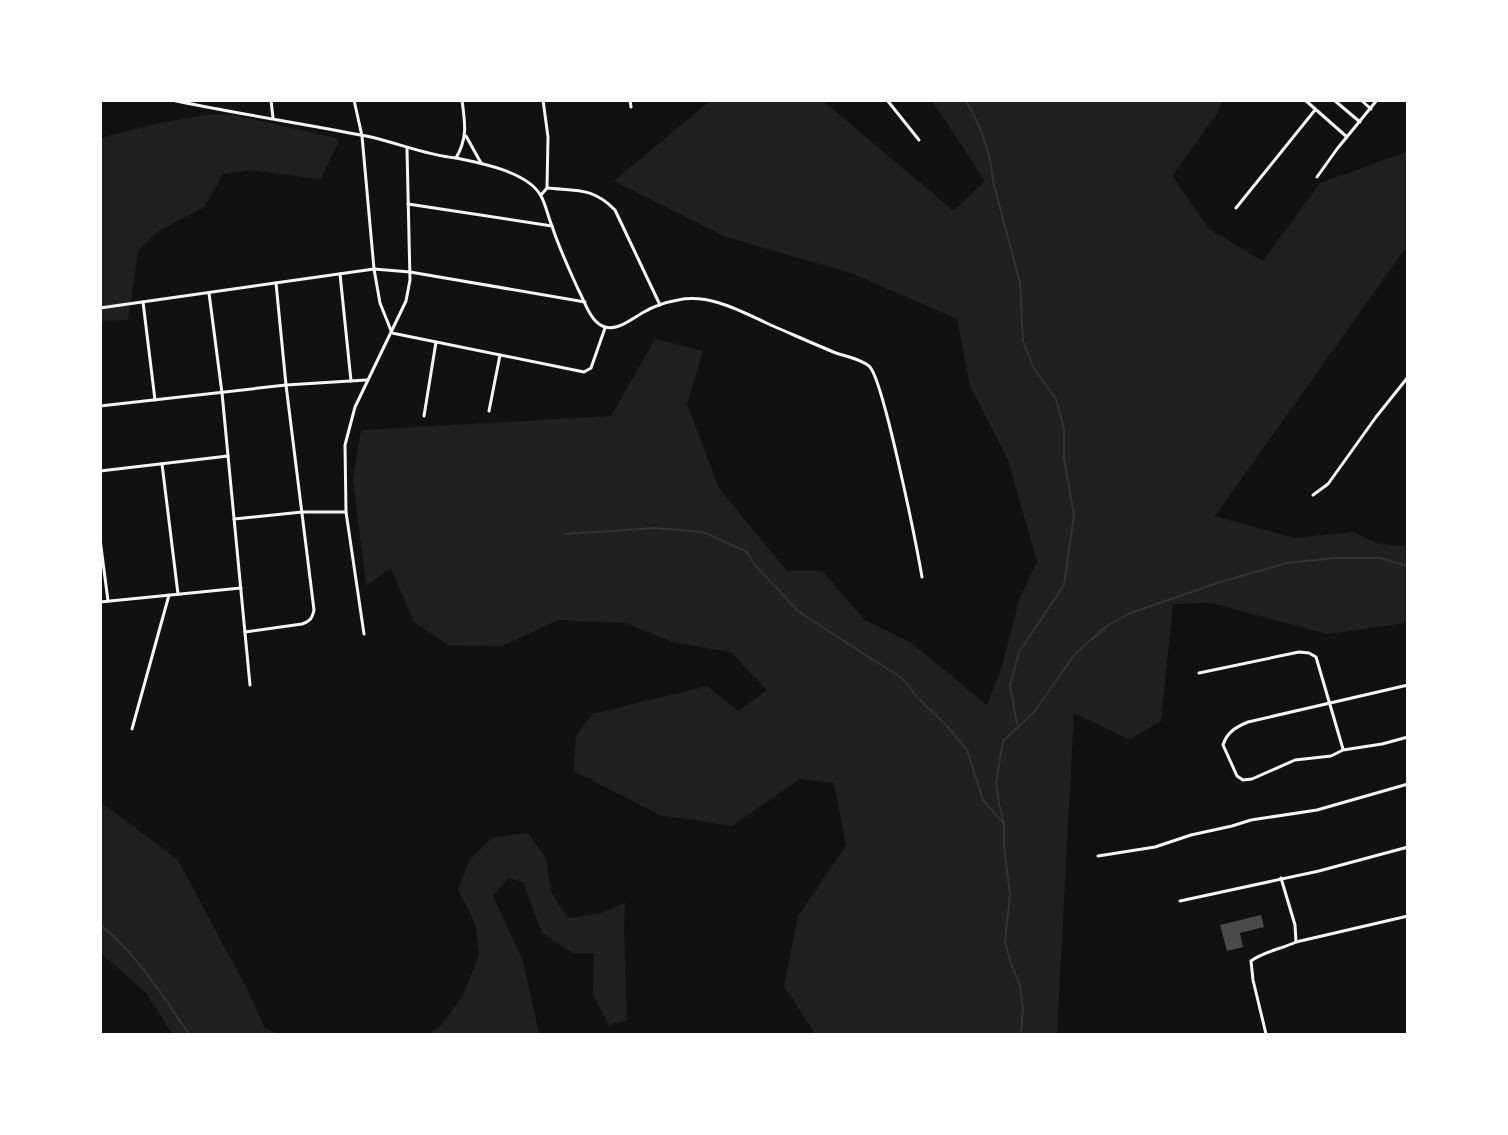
<svg xmlns="http://www.w3.org/2000/svg" width="1508" height="1135" font-family="Figtree,sans-serif">
	<style>
		.green { fill: #202020 }
		.lines { fill: none; stroke-linecap: round; stroke-linejoin: round }
		.stream { stroke: #333; stroke-width: 2 }
		.building { fill: #4a4a4a }
		.minor { stroke: #f5f5f5; stroke-width: 3 }
	</style>
	<rect width="100%" height="100%" fill="#111"/>
	<g class="green">
		<path d="M710 101H823L954 211 985 181 932 101H1223L1214 118 1172 176 1209 229 1263 261 1320 183 1407 152V246L1215 516 1294 538 1353 532 1379 544 1407 546V623L1327 634 1211 603 1173 604 1161 721 1129 740 1074 713 1057 1034H815L784 986 798 916 846 846 834 783 800 779 732 826 660 815 574 771 576 736 592 714 707 686 738 711 767 690 731 652 672 642 626 623 559 620 502 646 448 645 414 622 391 568 366 586 353 480 361 430 611 416 655 339 703 351 687 404 719 488 787 571H822L865 620 913 644 987 705 1002 666 1020 597 1037 562 1008 460 970 386 957 319 851 273 726 237 614 181Z"/>
		<path d="M205 115H234L336 138 338 142 321 179 250 170 223 174 204 207 157 232 138 251 128 320 101 321V138L155 124Z"/>
		<path d="M101 802 178 860 247 989 265 1028 278 1034H172L147 994 101 953Z"/>
		<path d="M528 833 546 858 551 892 568 918 597 914 625 903 624 928 627 1020 609 1025 593 995 594 953H572L542 933 523 882 508 878 493 896 523 961 539 1034H429L441 1025 463 996 479 954 475 923 458 890 469 861 493 837Z"/>
	</g>
	<g class="lines">
		<g class="stream">
			<path d="M965 100C980 123 991 154 993 181L1020 283 1023 341 1033 367 1056 399 1064 428V458L1074 515 1064 585 1019 652 1010 685 1017 724"/>
			<path d="M565 534 656 528 703 532 747 552 754 564 799 612 903 679 919 699 946 725 967 750 983 800 1004 824"/>
			<path d="M100 925C138 954 162 996 189 1034"/>
			<path d="M1021 1034 1023 1009 1020 985 1011 964 1005 942 1010 894 1004 847V825L999 804 996 783 1003 741 1034 712 1075 654 1107 626 1128 614 1220 582 1287 563 1334 558H1380L1408 566"/>
		</g>
	</g>
	<path class="building" d="M1261 915 1264 927 1240 933 1243 947 1227 951 1220 925Z"/>
	<g class="lines">
		<g class="minor">
			<path d="M172 100C238 114 305 124 371 137 401 144 425 155 456 158 468 137 465 124 462 100"/>
			<path d="M271 100 273 118"/>
			<path d="M354 100 362 136 374 269 380 303 392 333 584 372 591 368 605 328"/>
			<path d="M630 100 631 107"/>
			<path d="M887 100 919 140"/>
			<path d="M1305 100 1347 137"/>
			<path d="M1334 100 1360 122"/>
			<path d="M1361 100 1371 109"/>
			<path d="M466 136 481 163"/>
			<path d="M456 158C481 163 528 172 541 196 546 205 548 217 552 226 559 248 569 269 578 289 584 300 589 317 599 324 614 335 631 319 644 312 654 306 667 302 678 300 711 293 744 313 773 326 794 335 814 344 836 353 845 356 861 359 869 366 883 377 917 548 922 577"/>
			<path d="M1317 177 1337 149 1377 100"/>
			<path d="M547 188C576 191 593 187 615 210L660 305"/>
			<path d="M541 195 547 188 548 137 543 100"/>
			<path d="M408 204 552 226"/>
			<path d="M1236 208 1315 110"/>
			<path d="M340 274 351 381"/>
			<path d="M209 293 222 393 250 685"/>
			<path d="M143 302 155 400"/>
			<path d="M100 308 374 269 410 272 585 302"/>
			<path d="M100 406 286 385 366 380"/>
			<path d="M489 411 500 355"/>
			<path d="M424 416 436 342"/>
			<path d="M162 464 178 594"/>
			<path d="M100 471 228 456"/>
			<path d="M1313 495 1328 484 1376 417 1408 377"/>
			<path d="M234 519 302 512H346"/>
			<path d="M100 539 108 601"/>
			<path d="M100 602 241 588"/>
			<path d="M245 632 302 624C310 621 312 619 314 610L286 385 276 283"/>
			<path d="M364 634 346 512 345 445 355 407 406 301 410 280 407 149"/>
			<path d="M1199 673 1299 652 1309 653 1316 657 1343 749"/>
			<path d="M1408 685 1248 722C1236 727 1227 732 1223 745L1237 776 1243 780 1252 779 1295 760 1331 756 1343 750 1382 744 1408 737"/>
			<path d="M132 729 169 595"/>
			<path d="M1098 856 1155 847 1191 835 1232 826 1251 820 1317 810 1408 784"/>
			<path d="M1180 901 1319 871 1408 847"/>
			<path d="M1296 942 1408 916"/>
			<path d="M1266 1034 1253 980 1251 961C1264 951 1282 949 1296 942L1295 925 1281 878"/>
		</g>
	</g>
	<rect width="1508" height="1135" fill="none" stroke="#ffffff" stroke-width="204"/>
</svg>
